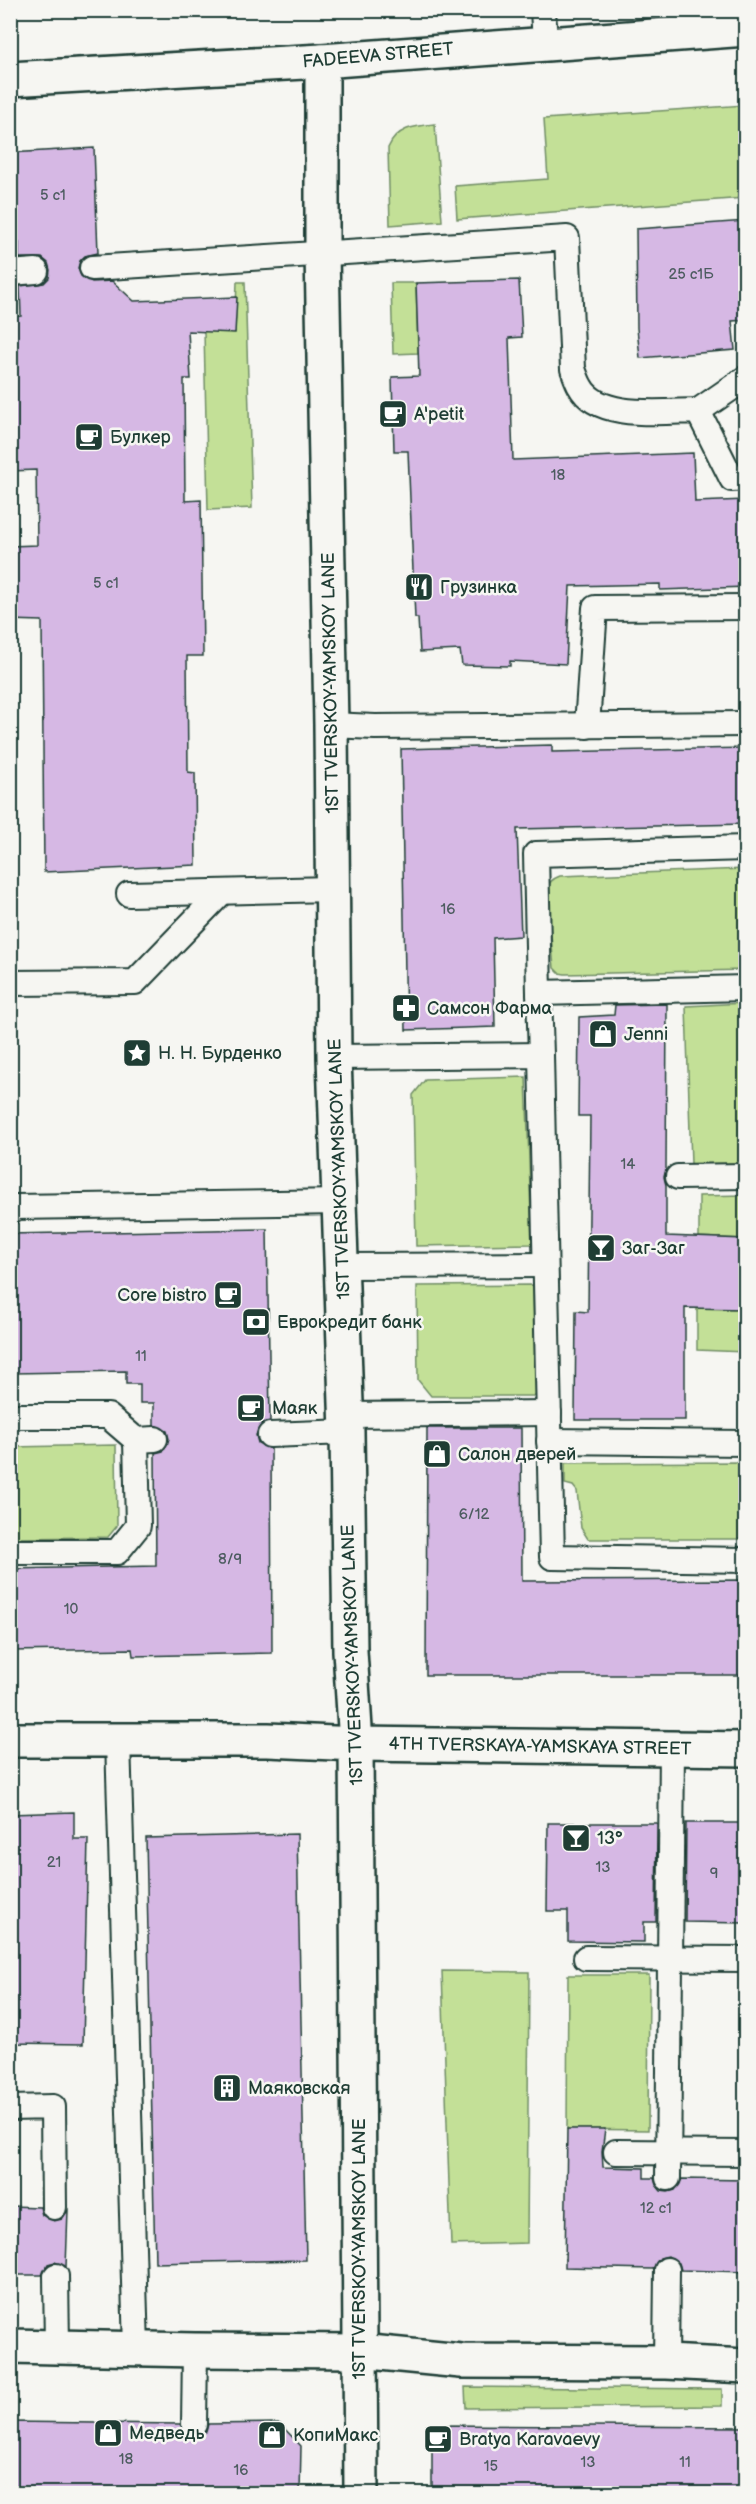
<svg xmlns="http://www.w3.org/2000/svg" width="756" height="2504" font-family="'Balsamiq Sans',sans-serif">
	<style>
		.green { fill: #c3e097; stroke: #718e66; stroke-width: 1.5 }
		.building { fill: #d6b8e4; stroke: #1f3d34; stroke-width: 1.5 }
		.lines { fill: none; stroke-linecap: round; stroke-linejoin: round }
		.service-casing { stroke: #1f3d34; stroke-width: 28 }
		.minor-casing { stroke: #1f3d34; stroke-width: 38 }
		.tertiary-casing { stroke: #1f3d34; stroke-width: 38 }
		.service { stroke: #f6f6f2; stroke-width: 24 }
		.minor { stroke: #f6f6f2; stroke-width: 33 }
		.tertiary { stroke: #f6f6f2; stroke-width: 33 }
		.labels { text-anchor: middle; stroke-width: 5; stroke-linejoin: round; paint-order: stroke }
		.number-label { font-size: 15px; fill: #4d5c60 }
		.street-label { font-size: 18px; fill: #1f3d34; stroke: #f6f6f2 }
		.poi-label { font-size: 18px; fill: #1f3d34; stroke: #f6f6f2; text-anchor: start }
	</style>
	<rect width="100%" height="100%" fill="#f6f6f2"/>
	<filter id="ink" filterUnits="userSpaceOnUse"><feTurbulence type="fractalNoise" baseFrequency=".0167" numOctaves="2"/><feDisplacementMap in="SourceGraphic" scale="12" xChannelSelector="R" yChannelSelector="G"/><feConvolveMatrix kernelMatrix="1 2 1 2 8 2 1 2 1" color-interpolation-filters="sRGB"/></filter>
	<g filter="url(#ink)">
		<g class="green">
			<path d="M745 105V198L457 219 455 186 548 179 544 119Z"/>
			<path d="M435 124 442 221 390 225 388 148C397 127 415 126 435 124Z"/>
			<path d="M237 282H245L252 508 208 510 204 331 235 332Z"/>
			<path d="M391 283H416L418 353 393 354Z"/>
			<path d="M745 869V970L565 974 559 973 554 968 547 890C549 882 552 879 560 876Z"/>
			<path d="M745 1003V1164H691L686 1006Z"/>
			<path d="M526 1077 532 1244 416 1246 413 1095 425 1080Z"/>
			<path d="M745 1195V1239L699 1237V1196Z"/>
			<path d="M533 1285 536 1396H431L418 1380 417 1286Z"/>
			<path d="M697 1308 745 1309V1352L697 1350Z"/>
			<path d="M116 1445 117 1526 108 1537 11 1538V1447Z"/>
			<path d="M745 1462V1539H588L581 1528 577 1491 573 1486 565 1484V1463Z"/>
			<path d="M442 1971 529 1972 527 2243 451 2245Z"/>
			<path d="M568 1975H649L648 2130 567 2129Z"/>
			<path d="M465 2387 722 2389V2406L466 2408Z"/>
		</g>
		<g class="building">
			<path d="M94 148 98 253 85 256 80 261 78 268 81 276 92 282 112 281 134 301 237 297 235 333 188 331 191 379H184L185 501 201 500 203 656H187L188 772 195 773 196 865 44 872 42 621 10 620V546L37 545 36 470 10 471V317L21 316 20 286 44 283 49 278 50 270 48 263 42 258H19V242H10V153Z"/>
			<path d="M746 221V320L732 321 735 350 640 358 637 328 636 229Z"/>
			<path d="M519 280 522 337 509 338 513 460 693 453 695 502 746 500V587L660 590V584L570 586 566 664 510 661V666L462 665 460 650 420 652 418 618H415L408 451H394L392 377 419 376 416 283Z"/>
			<path d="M552 745V752L746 748V824L517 829 521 936 493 938 495 1027 406 1030 401 749Z"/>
			<path d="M667 1004 666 1169 664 1177 666 1185V1236L746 1239V1309L685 1308V1420H575L576 1311 588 1312 590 1116H578L579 1017 614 1015 615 1005Z"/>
			<path d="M267 1229 270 1421 262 1423 256 1435 258 1443 271 1449 272 1653 133 1656 132 1649 10 1651V1569L156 1566 155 1453 163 1451 169 1439 167 1431 154 1425V1403H140V1384H126V1371L13 1373 12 1342H10V1234Z"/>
			<path d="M427 1428H521L522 1581 746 1580V1675H426Z"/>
			<path d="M74 1812V1839H88L83 2044 10 2043V1814Z"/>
			<path d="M548 1823H657L656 1922H644V1942L568 1941V1911H547Z"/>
			<path d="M686 1823H746V1923L685 1922Z"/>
			<path d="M297 1834 306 2260 155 2263 146 1838Z"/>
			<path d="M567 2129H605L602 2151 603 2167 644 2168V2178H654L656 2185 661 2191 668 2192 675 2190 682 2179 746 2180V2272L681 2270 679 2263 668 2256 660 2258 653 2269 565 2267Z"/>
			<path d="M10 2206 40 2207 42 2215 54 2221 62 2219 68 2210 66 2267 55 2262 48 2264 42 2275H10Z"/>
			<path d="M10 2422 180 2424 186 2436 194 2438 206 2432 208 2424 279 2423 301 2446 300 2493H10Z"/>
			<path d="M432 2425 746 2427V2493H432Z"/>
		</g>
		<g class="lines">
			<g class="service-casing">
				<g id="service">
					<path d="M543 10 545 43"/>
					<path d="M92 268 567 238 573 369C575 374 577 381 580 386 598 421 665 411 698 411L732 479 746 478"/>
					<path d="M10 273 36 271"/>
					<path d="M698 411 746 378"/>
					<path d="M331 725 375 727 746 724"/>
					<path d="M587 726 595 608 746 607"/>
					<path d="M129 894 332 889"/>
					<path d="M10 983 135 982 222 892"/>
					<path d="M539 993 536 854 746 848"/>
					<path d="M541 1055 539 993 746 988"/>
					<path d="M334 1057 541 1055 552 1557 746 1560"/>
					<path d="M678 1177 746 1176"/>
					<path d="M10 1212 15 1207 340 1202"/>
					<path d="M343 1266 545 1265"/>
					<path d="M347 1415 549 1413"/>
					<path d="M10 1416H108L136 1440 155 1439"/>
					<path d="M270 1435 347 1432"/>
					<path d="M549 1441 746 1443"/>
					<path d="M10 1552H117L138 1526 136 1440"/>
					<path d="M118 1740 136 2349"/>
					<path d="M586 1958 746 1959"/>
					<path d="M10 2108 53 2107 54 2207"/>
					<path d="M616 2152 746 2153"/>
					<path d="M668 2178 672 1748"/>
					<path d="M56 2276 57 2346"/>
					<path d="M666 2362 667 2270"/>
					<path d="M194 2424 195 2350"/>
				</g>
			</g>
			<g class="minor-casing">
				<g id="minor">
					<path d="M322 61V252L331 725 334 1057 347 1432 350 1651 356 1744 361 2494"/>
					<path d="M10 1740H268L356 1744 746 1749"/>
					<path d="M10 2346 195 2350 360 2351 461 2361 666 2362 746 2366"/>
				</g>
			</g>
			<g class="tertiary-casing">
				<path id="tertiary" d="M10 79 322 61 746 29"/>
			</g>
			<use href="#service" class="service"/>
			<use href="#minor" class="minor"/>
			<use href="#tertiary" class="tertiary"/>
		</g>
	</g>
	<defs>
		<g id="cafe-square" transform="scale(1.5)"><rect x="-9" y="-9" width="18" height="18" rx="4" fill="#1f3d34" stroke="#f6f6f2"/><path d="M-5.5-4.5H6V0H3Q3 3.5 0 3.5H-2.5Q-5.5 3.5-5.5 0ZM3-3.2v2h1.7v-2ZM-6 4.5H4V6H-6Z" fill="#fff"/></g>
		<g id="restaurant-square" transform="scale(1.5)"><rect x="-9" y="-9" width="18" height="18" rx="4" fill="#1f3d34" stroke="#f6f6f2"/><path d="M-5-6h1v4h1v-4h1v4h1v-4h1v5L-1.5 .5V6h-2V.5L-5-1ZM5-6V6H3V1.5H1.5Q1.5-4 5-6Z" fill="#fff"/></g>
		<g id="pharmacy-square" transform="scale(1.5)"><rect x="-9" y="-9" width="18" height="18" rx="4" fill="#1f3d34" stroke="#f6f6f2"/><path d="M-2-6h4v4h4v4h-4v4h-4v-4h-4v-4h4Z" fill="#fff"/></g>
		<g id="shop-square" transform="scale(1.5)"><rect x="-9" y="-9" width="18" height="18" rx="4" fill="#1f3d34" stroke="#f6f6f2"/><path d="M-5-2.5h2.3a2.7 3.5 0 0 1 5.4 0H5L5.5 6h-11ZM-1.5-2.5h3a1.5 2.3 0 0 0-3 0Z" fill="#fff"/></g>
		<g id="sight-square" transform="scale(1.5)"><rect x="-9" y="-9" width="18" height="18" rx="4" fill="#1f3d34" stroke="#f6f6f2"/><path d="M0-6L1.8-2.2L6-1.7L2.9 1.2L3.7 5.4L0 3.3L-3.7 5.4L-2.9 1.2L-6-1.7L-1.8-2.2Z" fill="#fff"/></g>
		<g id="bar-square" transform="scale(1.5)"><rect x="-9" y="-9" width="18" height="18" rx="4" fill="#1f3d34" stroke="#f6f6f2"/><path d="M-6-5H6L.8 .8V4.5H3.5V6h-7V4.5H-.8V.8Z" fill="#fff"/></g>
		<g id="bank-square" transform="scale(1.5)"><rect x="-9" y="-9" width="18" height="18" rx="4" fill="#1f3d34" stroke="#f6f6f2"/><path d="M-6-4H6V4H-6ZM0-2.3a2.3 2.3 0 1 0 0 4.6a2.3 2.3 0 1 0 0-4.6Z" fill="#fff"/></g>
		<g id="building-square" transform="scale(1.5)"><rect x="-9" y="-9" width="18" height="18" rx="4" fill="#1f3d34" stroke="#f6f6f2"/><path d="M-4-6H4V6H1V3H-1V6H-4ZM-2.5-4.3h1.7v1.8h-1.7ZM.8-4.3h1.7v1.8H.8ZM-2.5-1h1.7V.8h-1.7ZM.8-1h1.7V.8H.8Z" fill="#fff"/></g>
	</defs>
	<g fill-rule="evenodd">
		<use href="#cafe-square" x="393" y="414"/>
		<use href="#cafe-square" x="89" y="437"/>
		<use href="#restaurant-square" x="419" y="587"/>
		<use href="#pharmacy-square" x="406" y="1008"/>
		<use href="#shop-square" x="603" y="1034"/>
		<use href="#sight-square" x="137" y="1053"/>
		<use href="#bar-square" x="601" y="1248"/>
		<use href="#cafe-square" x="228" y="1295"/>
		<use href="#bank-square" x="256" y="1322"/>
		<use href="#cafe-square" x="251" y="1408"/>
		<use href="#shop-square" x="437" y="1454"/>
		<use href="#bar-square" x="576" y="1838"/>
		<use href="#building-square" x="227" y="2088"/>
		<use href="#shop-square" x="108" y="2433"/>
		<use href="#shop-square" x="272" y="2435"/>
		<use href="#cafe-square" x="438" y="2439"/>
	</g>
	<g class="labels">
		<g class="number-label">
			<text x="53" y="200">5 с1</text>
			<text x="691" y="279">25 с1Б</text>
			<text x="558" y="480">18</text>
			<text x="106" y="588">5 с1</text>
			<text x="448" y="914">16</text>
			<text x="628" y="1169">14</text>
			<text x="141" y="1361">11</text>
			<text x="474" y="1519">6/12</text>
			<text x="230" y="1564">8/9</text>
			<text x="71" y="1614">10</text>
			<text x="54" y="1867">21</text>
			<text x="603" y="1872">13</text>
			<text x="714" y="1878">9</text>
			<text x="656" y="2213">12 с1</text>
			<text x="126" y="2464">18</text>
			<text x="588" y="2467">13</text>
			<text x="685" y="2467">11</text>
			<text x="491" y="2471">15</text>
			<text x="241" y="2475">16</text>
		</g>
		<g class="street-label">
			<text transform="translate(378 55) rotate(-5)" y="6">FADEEVA STREET</text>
			<text transform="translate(330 683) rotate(-91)" y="6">1ST TVERSKOY-YAMSKOY LANE</text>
			<text transform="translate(339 1169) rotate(-92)" y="6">1ST TVERSKOY-YAMSKOY LANE</text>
			<text transform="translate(352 1655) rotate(-92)" y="6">1ST TVERSKOY-YAMSKOY LANE</text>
			<text transform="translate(540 1746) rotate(1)" y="6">4TH TVERSKAYA-YAMSKAYA STREET</text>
			<text transform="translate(359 2249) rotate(-90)" y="6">1ST TVERSKOY-YAMSKOY LANE</text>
		</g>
		<g class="poi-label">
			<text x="414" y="420">A'petit</text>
			<text x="110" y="443">Булкер</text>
			<text x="440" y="593">Грузинка</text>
			<text x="427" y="1014">Самсон Фарма</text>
			<text x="624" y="1040">Jenni</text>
			<text x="158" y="1059">Н. Н. Бурденко</text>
			<text x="622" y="1254">Заг-Заг</text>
			<text x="207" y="1301" text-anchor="end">Core bistro</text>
			<text x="277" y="1328">Еврокредит банк</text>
			<text x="272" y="1414">Маяк</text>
			<text x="458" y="1460">Салон дверей</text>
			<text x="597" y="1844">13°</text>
			<text x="248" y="2094">Маяковская</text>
			<text x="129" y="2439">Медведь</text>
			<text x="293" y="2441">КопиМакс</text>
			<text x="459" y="2445">Bratya Karavaevy</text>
		</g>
	</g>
	<rect width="756" height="2504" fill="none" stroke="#f6f6f2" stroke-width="36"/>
	<rect x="18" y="18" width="720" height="2468" fill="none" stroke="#1f3d34" stroke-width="2" filter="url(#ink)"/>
</svg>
